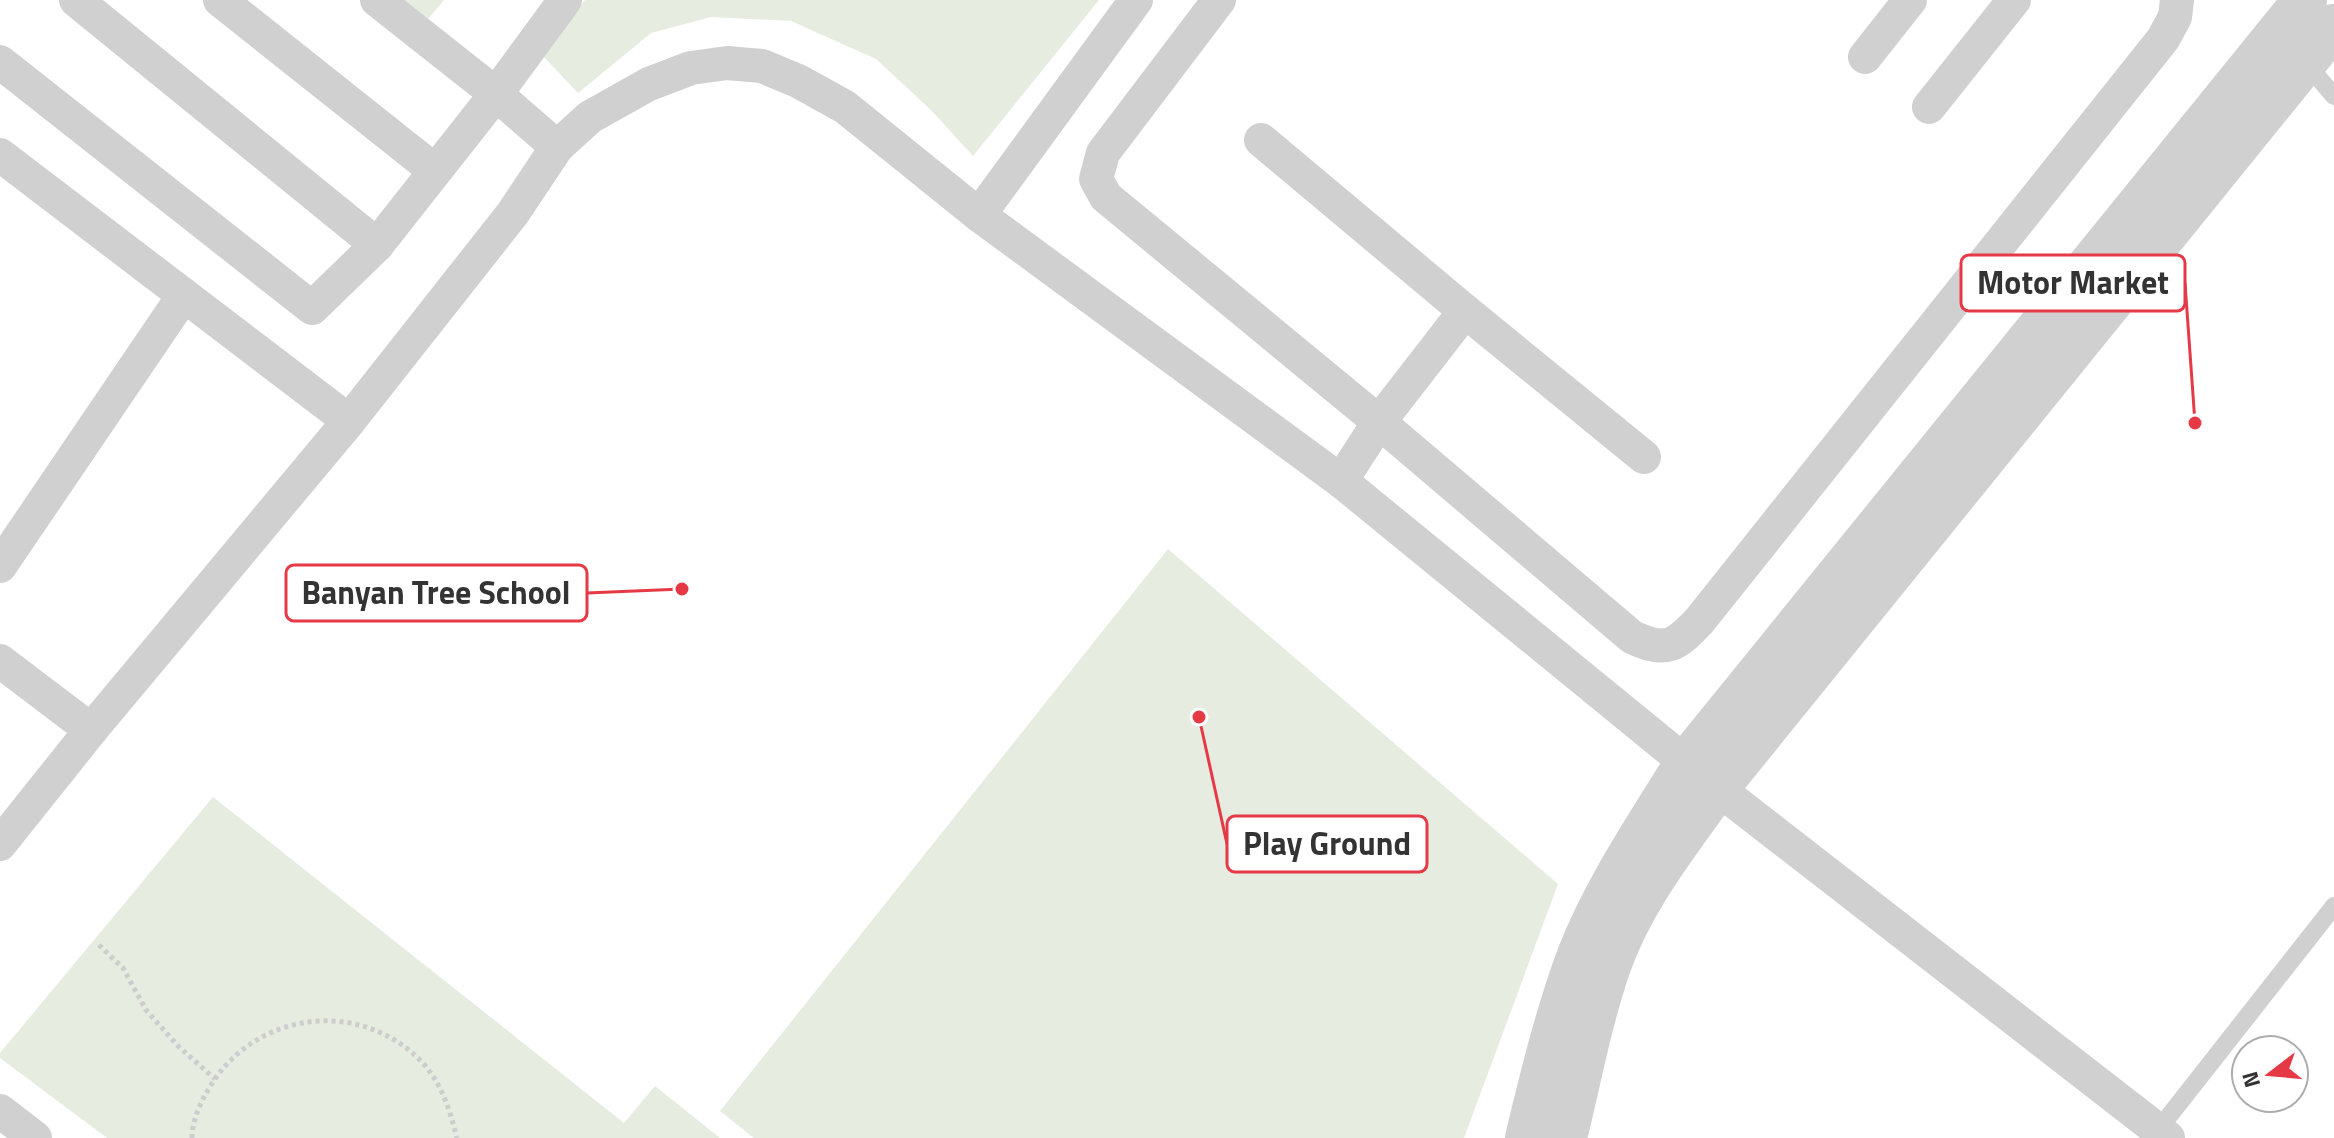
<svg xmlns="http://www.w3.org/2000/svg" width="2334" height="1138" font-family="'Titillium Web',sans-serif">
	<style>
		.green { fill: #e6ecdf }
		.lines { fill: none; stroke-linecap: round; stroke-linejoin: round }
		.path { stroke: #cdcdcd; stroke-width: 5; stroke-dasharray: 4 4; stroke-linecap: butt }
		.service { stroke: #d0d0d0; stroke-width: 18 }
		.minor { stroke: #d0d0d0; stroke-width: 34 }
		.tertiary { stroke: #d0d0d0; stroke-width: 44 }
		.leader { fill: none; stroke: #e63946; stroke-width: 3 }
		.callout-dot { fill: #e63946; stroke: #fff; stroke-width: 3 }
		.callout { fill: #fff; stroke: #e63946; stroke-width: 3 }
		.callout-label { font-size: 32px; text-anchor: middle; font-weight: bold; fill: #333 }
	</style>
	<rect width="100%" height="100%" fill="#fff"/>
	<g class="green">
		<path d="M404 0H444L428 19Z"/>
		<path d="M585 0H1099L973 156 930 109 876 59 791 21 711 17 651 33 578 93 541 54Z"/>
		<path d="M1168 549 1558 884 1464 1138H754L720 1111Z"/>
		<path d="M213 797 624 1123 655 1086 720 1138H107L0 1058V1053Z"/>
	</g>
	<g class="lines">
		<g class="path">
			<path d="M99 945 123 968 146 1010 179 1047 215 1079"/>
			<path d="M192 1138C192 1117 205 1093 217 1076 266 1010 362 1001 421 1061 441 1082 450 1110 457 1138"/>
		</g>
		<g class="service">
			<path d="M2305 62 2334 96"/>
			<path d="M2158 1130 2334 906"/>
		</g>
		<g class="minor">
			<path d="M76 0 377 245"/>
			<path d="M220 0 434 170"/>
			<path d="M377 0 496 94 557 147"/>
			<path d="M1219 0 1103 153 1096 179 1106 197 1379 422 1632 637C1666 653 1676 646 1700 620L2163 39 2175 17 2177 0"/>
			<path d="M1865 57 1910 0"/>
			<path d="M0 62 312 308 377 245 496 94 565 0"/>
			<path d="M1929 107 2014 0"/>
			<path d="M1261 140 1465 311"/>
			<path d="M0 155 349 421"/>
			<path d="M979 215 1136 0"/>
			<path d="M1341 481 1379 422 1465 311 1644 457"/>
			<path d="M0 566 184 295"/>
			<path d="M0 661 91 730"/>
			<path d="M0 844 91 730 349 421 513 213 557 147 590 117 649 84 691 68 727 63 762 66 798 81 845 107 979 215 1341 481 1717 788 2168 1138"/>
			<path d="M0 1111 35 1138"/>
		</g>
		<g class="tertiary">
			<path d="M1527 1138C1542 1076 1557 1014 1579 955 1606 886 1649 824 1687 762L2305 0"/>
			<path d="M1565 1138C1579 1081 1590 1021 1609 966 1632 900 1677 844 1717 788L2334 26"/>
		</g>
	</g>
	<path class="leader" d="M2195 423L2185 283M682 589L587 593M1199 717L1227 844"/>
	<g class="callout-dot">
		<circle cx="2195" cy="423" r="8"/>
		<circle cx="682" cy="589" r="8"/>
		<circle cx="1199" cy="717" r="8"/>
	</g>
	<g class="callout">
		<rect x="1961" y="255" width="224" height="56" rx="8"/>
		<rect x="286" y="565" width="301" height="56" rx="8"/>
		<rect x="1227" y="816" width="200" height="56" rx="8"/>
	</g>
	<g class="callout-label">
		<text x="2073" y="294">Motor Market</text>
		<text x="436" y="604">Banyan Tree School</text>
		<text x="1327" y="855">Play Ground</text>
	</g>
	<g transform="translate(2270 1074) rotate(254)"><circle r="38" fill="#ffffff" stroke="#adadad" stroke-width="2"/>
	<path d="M0-6L14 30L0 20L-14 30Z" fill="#e63946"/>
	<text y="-12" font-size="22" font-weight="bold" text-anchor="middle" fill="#333333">N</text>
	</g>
</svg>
